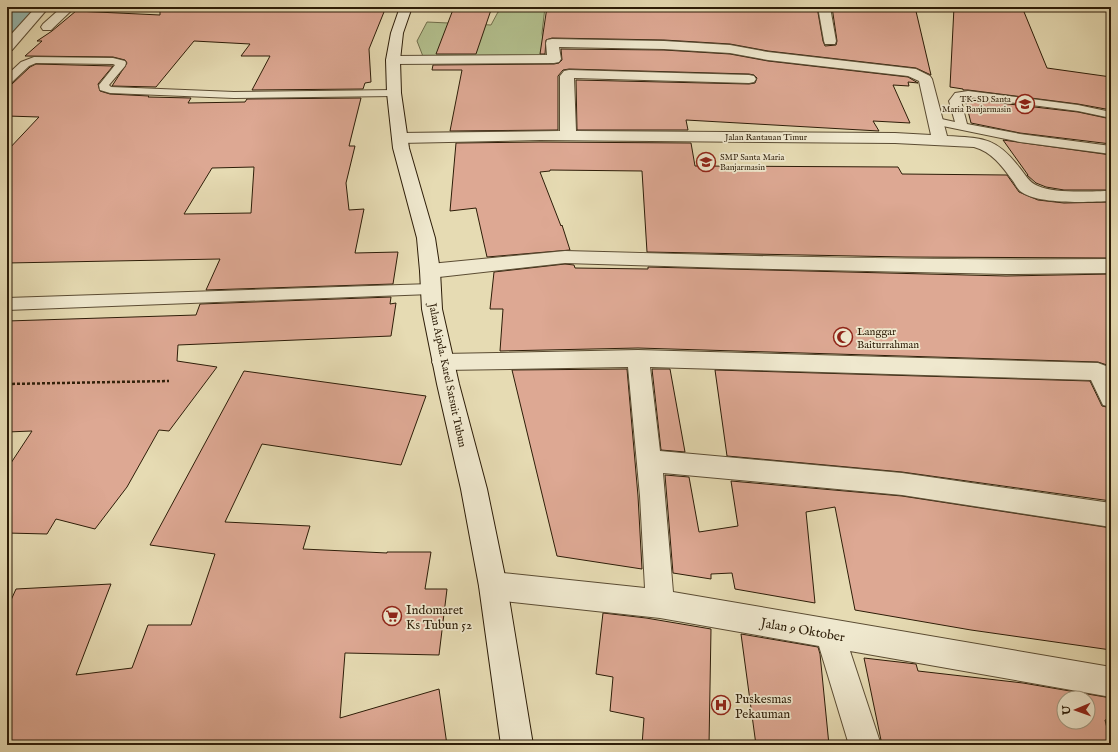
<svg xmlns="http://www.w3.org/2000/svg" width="1118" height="752" font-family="'IM FELL English',serif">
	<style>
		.green { fill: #b3c08e; stroke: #706e4b }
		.water { fill: #97bab1; stroke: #6d7b6d }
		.building { fill: #dda893; stroke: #2d1d08; fill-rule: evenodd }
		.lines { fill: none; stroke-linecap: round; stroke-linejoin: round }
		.lane-casing { stroke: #5b4c33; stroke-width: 2 }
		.street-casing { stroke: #5b4c33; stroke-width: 2 }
		.secondary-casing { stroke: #2d1d08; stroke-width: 2 }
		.path { stroke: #2d1d08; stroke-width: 2.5; stroke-dasharray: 3 2; stroke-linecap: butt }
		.lane { fill: #efe8ce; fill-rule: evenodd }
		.street { fill: #efe8ce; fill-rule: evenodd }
		.secondary { fill: #efe8ce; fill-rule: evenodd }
		.labels { text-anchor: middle; stroke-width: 3.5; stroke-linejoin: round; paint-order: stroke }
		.far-poi-label { font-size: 9px; fill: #2d1d08; stroke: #efe8ce; text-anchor: end }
		.far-street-label { font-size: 9px; fill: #2d1d08; stroke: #efe8ce }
		.poi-label { font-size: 11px; fill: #2d1d08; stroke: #efe8ce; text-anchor: start }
		.street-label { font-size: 11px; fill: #2d1d08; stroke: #efe8ce }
		.near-poi-label { font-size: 13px; fill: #2d1d08; stroke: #efe8ce; text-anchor: start }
		.near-street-label { font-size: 13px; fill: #2d1d08; stroke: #efe8ce }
	</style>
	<rect width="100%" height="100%" fill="#e6dbb3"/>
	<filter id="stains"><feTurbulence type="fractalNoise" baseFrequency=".005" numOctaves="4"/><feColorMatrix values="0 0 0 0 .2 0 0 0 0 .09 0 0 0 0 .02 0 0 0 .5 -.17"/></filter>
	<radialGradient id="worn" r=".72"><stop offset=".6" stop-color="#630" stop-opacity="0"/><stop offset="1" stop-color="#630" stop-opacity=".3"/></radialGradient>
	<path class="green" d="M511 7H545L542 33 545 56 424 59 417 41 427 22 491 25 498 12Z"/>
	<path class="water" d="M7 7H37L7 38Z"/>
	<g class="building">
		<path d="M160 7H386L369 49 371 82 365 83 363 89 252 90 270 56H241L250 44 194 41 156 87 112 86 127 63 125 60 113 57 25 56 42 41H37L52 31 76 11 160 15Z"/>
		<path d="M454 7H492L476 54H436Z"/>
		<path d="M547 7H817L823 41 825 46 836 45 837 41 832 7H915L931 75 916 68 768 51 730 44 664 40 552 38 546 40 545 54H540Z"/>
		<path d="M954 7H1022L1047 68 1111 77V110L1078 104 968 90H963V89L950 87Z"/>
		<path d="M561 49 664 50 730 54 768 61 908 77 918 83 908 82 909 86 893 85 910 123 873 121 879 131 686 120 688 130H577L576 80 749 84 755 83 757 78 754 75 749 74 569 69 563 70 558 76V130L450 131 462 70H432L433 65 554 64 559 63 562 60Z"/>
		<path d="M36 64 113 66 98 84 100 91 110 94 149 96 148 97 191 98 188 103 245 102 247 99 361 98 349 146H355L346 183 349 210 364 209 355 253 398 252 393 284 206 290 220 259 7 263V151L39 117 7 116V85L12 84 30 67ZM254 167 251 213 184 214 212 168Z"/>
		<path d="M965 99 1078 112 1111 119V144L1020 133 971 123Z"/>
		<path d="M1003 140 1111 155V190H1064L1046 187 1036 183 1027 175H1028Z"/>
		<path d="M540 142 691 143 695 166 898 167 902 174 1007 175 1019 192 1038 200 1064 203 1111 202V258L906 257 647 252 642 171 550 170V171L540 172 561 226 562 225 570 250 487 257 476 208 450 211 456 143Z"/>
		<path d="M565 264 574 265 575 268 648 269V267L1006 276 1111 274V373L1107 365 1098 362 638 348 500 351 503 309H490L494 272Z"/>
		<path d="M391 297 390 304 396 303 391 336 178 345 177 361 217 367 169 431 159 430 127 487 95 529 56 519 47 534 7 533V469L32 431 7 432V321L196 315 200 304Z"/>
		<path d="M627 369 638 496 642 569 557 556 512 370Z"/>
		<path d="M652 369H670L685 452 661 450Z"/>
		<path d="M715 370 1090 381 1102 406 1111 408V501L902 472 727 456Z"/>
		<path d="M244 371 426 396 401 465 262 444 225 522 310 526 303 549 387 553V552H431L425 589H447L439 655 345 653 340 718 439 689 447 745H7V609L16 589 111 584 76 675 132 668 148 625H191L215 554 150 545Z"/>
		<path d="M665 475 689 477 699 532 738 526 731 481 902 496 1111 528V650L971 630 855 610 835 507 806 512 815 603 735 589 732 573 711 574V579L673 573Z"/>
		<path d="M603 613 646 618 711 629 709 745H642L644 718 610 711 613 677 596 674Z"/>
		<path d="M741 634 818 647 820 654 829 745H756Z"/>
		<path d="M864 658 916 664 918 671 1023 683 1111 698V719L1105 720 1111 745H882ZM1064 698H1088V722H1064Z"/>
	</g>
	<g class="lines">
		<g class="lane-casing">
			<g id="lane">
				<path d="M34 57 113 58 125 61 126 63 125 66 109 85 111 87 234 92 394 90 400 93 394 96 234 98 110 93 100 90 99 85 115 65 113 64 36 63 29 66 11 83 7 84V75L21 62Z"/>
				<path d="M968 91 1078 105 1111 112V118L1078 111 968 97 963 98 961 101 967 124 1020 134 1111 146V154L1020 142 933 124 931 122 933 120 937 118 955 122 949 101 955 93Z"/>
				<path d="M431 284 436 285 439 289 436 293 431 294 7 310V298Z"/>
			</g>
		</g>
		<g class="street-casing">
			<g id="street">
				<path d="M36 7H49L12 50 7 51V39Z"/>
				<path d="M62 7H75L51 30H43L41 27 43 24Z"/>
				<path d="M818 7H830L836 41 835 44H825L824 41Z"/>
				<path d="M552 39 664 41 730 45 768 52 916 69 930 76 932 79 947 136C982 138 996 137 1019 167 1025 174 1029 183 1038 186 1055 194 1092 191 1111 191V201C1089 202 1037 205 1020 191 1017 188 1015 184 1013 181 1002 166 992 152 974 147L895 143 540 140 400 143 395 141 392 138 395 135 400 133 560 131V76L564 71 569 70 749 75 754 76 756 79 754 82 749 83 574 78 576 131 895 133 931 135 919 81 908 76 768 60 730 53 664 49 559 47 561 59 559 62 554 63 393 64 388 63 386 60 388 57 393 56 547 55 546 43 547 40Z"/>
				<path d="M565 251C747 256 929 261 1111 259V273L1006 274 730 268 565 263 430 278 423 276 420 271 423 266 430 264Z"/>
				<path d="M638 350 1098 363 1106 366 1111 376V407L1103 405 1091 380 650 367 660 451 902 473 1111 503V527L902 495 663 473 673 592 1111 667V697L850 651 881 745H849L819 646 660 618 493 600 483 596 479 586 483 576 493 572 645 588 640 496 628 367 443 370 435 368 432 362 435 356 443 354Z"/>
			</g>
		</g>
		<g class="secondary-casing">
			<path id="secondary" d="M400 7H412L403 33 400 60 401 93 409 148 435 238 440 271 442 309 459 384 487 489 507 586 533 745H501L479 586 461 489 437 384 422 309 420 271 417 238 393 148 387 93 386 60 391 33Z"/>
		</g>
		<path class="path" d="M7 384 169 381"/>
		<use href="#lane" class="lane"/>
		<use href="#street" class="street"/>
		<use href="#secondary" class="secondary"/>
	</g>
	<defs>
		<g id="school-ring" transform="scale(1)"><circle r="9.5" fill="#efe8ce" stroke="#8f2418" stroke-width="1.5"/><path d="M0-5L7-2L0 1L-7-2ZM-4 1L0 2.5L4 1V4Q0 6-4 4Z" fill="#8f2418"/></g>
		<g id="mosque-ring" transform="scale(1)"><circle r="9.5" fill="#efe8ce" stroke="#8f2418" stroke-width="1.5"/><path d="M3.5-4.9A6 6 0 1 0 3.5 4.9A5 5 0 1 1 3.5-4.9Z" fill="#8f2418"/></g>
		<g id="supermarket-ring" transform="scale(1)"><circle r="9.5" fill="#efe8ce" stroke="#8f2418" stroke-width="1.5"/><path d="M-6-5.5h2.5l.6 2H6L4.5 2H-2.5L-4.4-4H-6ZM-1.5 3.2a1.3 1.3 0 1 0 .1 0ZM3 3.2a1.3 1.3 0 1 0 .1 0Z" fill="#8f2418"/></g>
		<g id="hospital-ring" transform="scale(1)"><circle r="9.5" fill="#efe8ce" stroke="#8f2418" stroke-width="1.5"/><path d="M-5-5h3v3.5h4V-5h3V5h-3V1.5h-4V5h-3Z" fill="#8f2418"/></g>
	</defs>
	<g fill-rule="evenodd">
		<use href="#school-ring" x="1025" y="104"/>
		<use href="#school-ring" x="706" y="162"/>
		<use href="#mosque-ring" x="843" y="337"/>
		<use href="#supermarket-ring" x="392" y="616"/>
		<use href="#hospital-ring" x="721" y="705"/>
	</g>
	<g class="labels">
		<g class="far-poi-label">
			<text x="1011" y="102">TK-SD Santa<tspan x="1011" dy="10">Maria Banjarmasin</tspan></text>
			<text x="720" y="160" text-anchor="start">SMP Santa Maria<tspan x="720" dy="10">Banjarmasin</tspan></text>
		</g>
		<g class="far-street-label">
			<text x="766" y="140">Jalan Rantauan Timur</text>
		</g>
		<g class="poi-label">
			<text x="857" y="335">Langgar<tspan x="857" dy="13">Baiturrahman</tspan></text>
		</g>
		<g class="street-label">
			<text transform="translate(448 375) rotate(78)" y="4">Jalan Aipda. Karel Satsuit Tubun</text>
		</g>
		<g class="near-poi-label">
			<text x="406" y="614">Indomaret<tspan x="406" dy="15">Ks Tubun 52</tspan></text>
			<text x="735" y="703">Puskesmas<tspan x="735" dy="15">Pekauman</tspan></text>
		</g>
		<g class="near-street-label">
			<text transform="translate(803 629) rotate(10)" y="5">Jalan 9 Oktober</text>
		</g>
	</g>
	<rect width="1118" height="752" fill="none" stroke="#e6dbb3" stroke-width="24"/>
	<rect x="8" y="8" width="1102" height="736" fill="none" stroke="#2d1d08" stroke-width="2"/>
	<rect x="12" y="12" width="1094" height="728" fill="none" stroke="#2d1d08"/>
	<g transform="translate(1076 710) rotate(268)"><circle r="19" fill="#efe8ce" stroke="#a1977f"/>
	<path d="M0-3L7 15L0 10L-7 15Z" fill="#8f2418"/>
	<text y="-6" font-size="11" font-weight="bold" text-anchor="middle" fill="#2d1d08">U</text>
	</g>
	<rect width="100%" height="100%" filter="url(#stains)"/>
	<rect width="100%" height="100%" fill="url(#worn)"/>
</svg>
